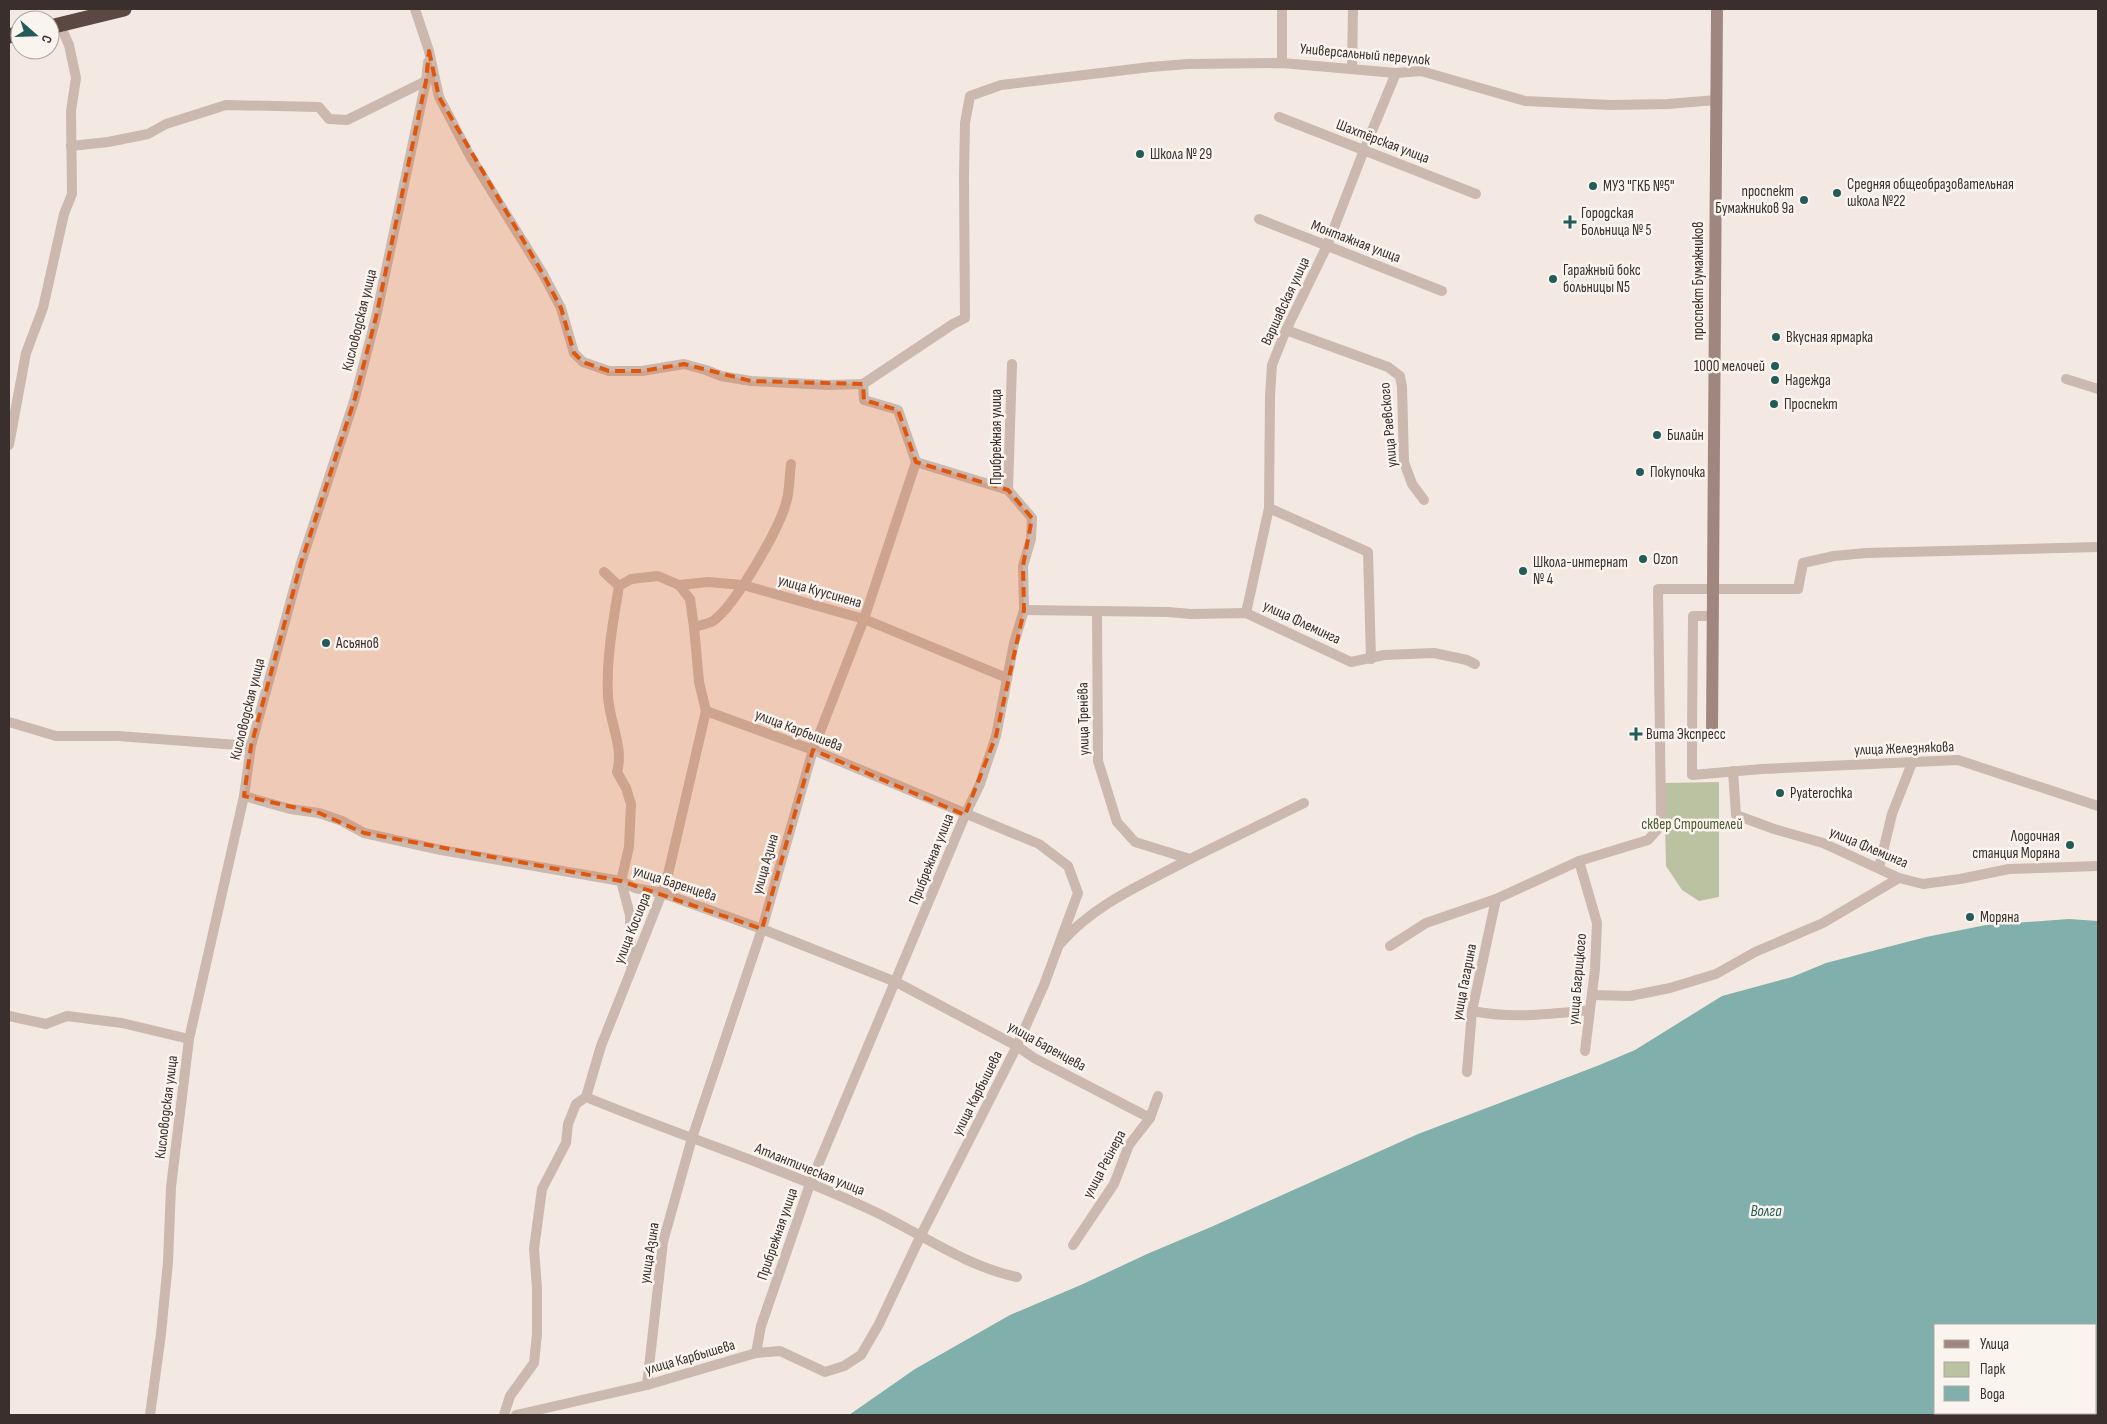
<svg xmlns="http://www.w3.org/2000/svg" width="2107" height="1424" font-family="'Sofia Sans Condensed',sans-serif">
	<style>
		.green { fill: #bbc2a2 }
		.water { fill: #81b0ac; fill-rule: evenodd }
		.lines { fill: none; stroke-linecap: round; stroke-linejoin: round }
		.street { stroke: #cbb8ae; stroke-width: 10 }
		.secondary { stroke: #9f877f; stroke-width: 12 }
		.highway { stroke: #5b4843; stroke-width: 15 }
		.marked { fill: #df570e; fill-opacity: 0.2; stroke: #df570e; stroke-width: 4; stroke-dasharray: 10 6; stroke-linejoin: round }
		.poi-dot { fill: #225b58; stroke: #faf4ef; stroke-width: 2 }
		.labels { text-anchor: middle; stroke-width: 5; stroke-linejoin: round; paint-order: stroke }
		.street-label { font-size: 15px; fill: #3a2f2c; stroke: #faf4ef }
		.poi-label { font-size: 15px; fill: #3a2f2c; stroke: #faf4ef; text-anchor: start }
		.park-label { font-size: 15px; fill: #4e5830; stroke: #faf4ef }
		.water-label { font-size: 16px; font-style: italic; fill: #225b58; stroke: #faf4ef }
	</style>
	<rect width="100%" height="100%" fill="#f3e9e2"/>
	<path class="green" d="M1719 782V897L1699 901 1682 890 1666 866 1664 783Z"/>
	<path class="water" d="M2069 919 2098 921V1415H849L915 1369 1010 1315 1083 1284 1147 1254 1211 1227 1418 1134 1597 1066 1635 1050 1722 996 1792 977 1826 963 1926 937 1986 925ZM1936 1325H2096V1413H1936Z"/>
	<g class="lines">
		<g class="street">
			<path d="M415 9 429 51 439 97 470 156 543 274 561 308 574 353 583 362 609 371H642L684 364 706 370 721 376 751 381 828 385 863 384 953 324 965 318 964 177 965 123 970 96 1001 85 1150 67 1188 64 1282 63 1396 73 1421 71 1525 101 1610 105 1668 104 1716 100"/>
			<path d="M1282 63V9"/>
			<path d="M1352 68 1353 9"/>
			<path d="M1279 117 1476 194"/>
			<path d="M71 146 108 142 148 134 166 124 226 105 319 107 329 119 347 120 426 81"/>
			<path d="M1259 219 1442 291"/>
			<path d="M1286 330 1388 367 1400 376 1402 387 1404 462 1412 484 1424 500"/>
			<path d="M2066 379 2098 389"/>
			<path d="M9 445 26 353 43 308 64 214 72 194 71 111 76 78 69 45 60 25"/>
			<path d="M916 462 1008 490"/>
			<path d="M1269 508 1368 552 1371 659"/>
			<path d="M604 572 619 586C613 622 606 660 608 697 610 724 624 747 617 772L626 788 631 804 629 847 621 881 630 915 631 966"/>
			<path d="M679 585 690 599 694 627"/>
			<path d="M619 586 631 579 658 576 679 585 708 582 743 585 864 619 1007 678"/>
			<path d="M1024 610 1168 612 1191 614 1246 613 1351 662 1384 655 1434 653 1467 660 1475 664"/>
			<path d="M1097 612 1098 761 1117 822 1135 842 1190 859 1304 803"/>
			<path d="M1246 613 1269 508 1270 396 1272 365 1286 330 1327 246 1364 150 1396 73"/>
			<path d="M9 722 56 736H118L251 746"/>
			<path d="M1692 734 1693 616H1714"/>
			<path d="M1712 734H1692V775L1762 769 1958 760 2098 806"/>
			<path d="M1733 771 1736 815 1774 829 1823 843 1899 878 1923 884 1960 879 2009 869 2098 866"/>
			<path d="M244 796 290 809 319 813 342 821 364 833 441 850 621 881 635 888 662 893 762 929 896 982 1017 1046 1034 1058 1150 1118"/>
			<path d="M1879 868 1892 814 1912 763"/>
			<path d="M1061 943C1094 904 1145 883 1190 859"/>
			<path d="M1390 946 1426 923 1496 899 1579 861"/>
			<path d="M1592 995 1630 996 1670 988 1716 974 1755 952 1823 923 1899 878"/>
			<path d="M1472 1011C1511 1019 1550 1014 1590 1010"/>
			<path d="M9 1016 46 1024 67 1016 122 1023 189 1039"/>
			<path d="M1585 1051 1595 969 1597 923 1579 861 1648 840 1657 830 1661 814 1658 589H1798L1803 563 1834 556 1866 553 2098 547"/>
			<path d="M1467 1072 1472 1011 1496 899"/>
			<path d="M586 1097C680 1136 777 1166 869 1209 919 1232 964 1266 1017 1277"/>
			<path d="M1073 1245 1114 1184 1129 1145 1150 1118 1158 1096"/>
			<path d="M756 1353 761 1326 810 1184 965 815 980 784 996 736 1014 643 1024 610 1023 566 1031 539 1032 518 1008 490 1012 364"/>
			<path d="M647 1385 663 1242 692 1138 762 929 813 750 864 619 916 462 898 410 864 400 863 384"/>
			<path d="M150 1415 161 1334 168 1262 171 1187 189 1039 244 796 251 746 301 563 355 398 376 317 426 81 428 62"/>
			<path d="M504 1415 510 1396 534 1363 537 1334V1288L534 1249 542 1189 566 1143 568 1124 576 1104 586 1097 601 1046 666 883 706 711 699 682 694 627C700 625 708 624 713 621 735 606 779 529 786 503 790 491 789 477 791 464"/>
			<path d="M516 1415 647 1385 756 1353 780 1351 825 1372 844 1366 861 1355 879 1324 921 1235 1017 1046 1044 985 1078 893 1068 866 1039 844 813 750 706 711"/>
		</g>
		<path class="secondary" d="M1712 734C1715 492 1714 251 1717 9"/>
		<g class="highway">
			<path d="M50 27 124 9"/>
			<path d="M9 36 20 33"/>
		</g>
	</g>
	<path class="marked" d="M429 51 439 97 543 274 561 308 574 353 583 362 609 371H642L684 364 751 381 863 384 864 400 898 410 916 462 1008 490 1032 518 1023 566 1024 610 996 736 965 815 813 750 762 929 621 881 364 833 319 813 244 796 251 746 301 563 355 398 376 317 426 81Z"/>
	<g class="poi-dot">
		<circle cx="1140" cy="154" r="5"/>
		<circle cx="1593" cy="186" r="5"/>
		<circle cx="1837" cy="193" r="5"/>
		<circle cx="1804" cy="200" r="5"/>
		<path d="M1567.5 214.5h5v5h5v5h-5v5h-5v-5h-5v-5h5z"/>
		<circle cx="1553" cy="279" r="5"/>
		<circle cx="1776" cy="337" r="5"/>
		<circle cx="1775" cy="366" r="5"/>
		<circle cx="1775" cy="380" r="5"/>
		<circle cx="1774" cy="404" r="5"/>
		<circle cx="1657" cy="435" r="5"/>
		<circle cx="1640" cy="472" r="5"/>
		<circle cx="1643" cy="559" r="5"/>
		<circle cx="1523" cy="571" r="5"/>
		<circle cx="326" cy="643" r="5"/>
		<path d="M1633.5 726.5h5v5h5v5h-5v5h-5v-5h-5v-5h5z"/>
		<circle cx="1780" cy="793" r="5"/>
		<circle cx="2070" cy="845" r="5"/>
		<circle cx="1970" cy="917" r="5"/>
	</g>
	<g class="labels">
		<g class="street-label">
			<text transform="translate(1365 54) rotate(5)" y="5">Универсальный переулок</text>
			<text transform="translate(1383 141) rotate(21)" y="5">Шахтёрская улица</text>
			<text transform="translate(1356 241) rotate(21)" y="5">Монтажная улица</text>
			<text transform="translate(1698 281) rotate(-90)" y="5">проспект Бумажников</text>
			<text transform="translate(1285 301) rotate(-65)" y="5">Варшавская улица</text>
			<text transform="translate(359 320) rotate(-76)" y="5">Кисловодская улица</text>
			<text transform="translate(1388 425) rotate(-95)" y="5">улица Раевского</text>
			<text transform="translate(996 437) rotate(-90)" y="5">Прибрежная улица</text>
			<text transform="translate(820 591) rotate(16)" y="5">улица Куусинена</text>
			<text transform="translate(1302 622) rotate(25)" y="5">улица Флеминга</text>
			<text transform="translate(247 709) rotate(-76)" y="5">Кисловодская улица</text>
			<text transform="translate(1083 719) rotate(-91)" y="5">улица Тренёва</text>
			<text transform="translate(799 730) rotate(21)" y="5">улица Карбышева</text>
			<text transform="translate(1904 748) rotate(-2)" y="5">улица Железнякова</text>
			<text transform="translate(1869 847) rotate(23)" y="5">улица Флеминга</text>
			<text transform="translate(931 859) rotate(-68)" y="5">Прибрежная улица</text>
			<text transform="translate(765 864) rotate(-74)" y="5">улица Азина</text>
			<text transform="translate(675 883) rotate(18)" y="5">улица Баренцева</text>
			<text transform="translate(632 928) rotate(-68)" y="5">улица Косиора</text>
			<text transform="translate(1577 979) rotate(-85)" y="5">улица Багрицкого</text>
			<text transform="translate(1464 982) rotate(-79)" y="5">улица Гагарина</text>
			<text transform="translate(1047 1046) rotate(29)" y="5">улица Баренцева</text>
			<text transform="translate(977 1093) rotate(-63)" y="5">улица Карбышева</text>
			<text transform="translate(166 1107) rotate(-83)" y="5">Кисловодская улица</text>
			<text transform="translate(1104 1164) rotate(-62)" y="5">улица Рейнера</text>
			<text transform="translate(810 1169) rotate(22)" y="5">Атлантическая улица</text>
			<text transform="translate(777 1234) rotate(-71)" y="5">Прибрежная улица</text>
			<text transform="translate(649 1253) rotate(-81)" y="5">улица Азина</text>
			<text transform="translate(690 1357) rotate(-16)" y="5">улица Карбышева</text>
		</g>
		<g class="poi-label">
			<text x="1150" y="159">Школа № 29</text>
			<text x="1847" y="189">Средняя общеобразовательная<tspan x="1847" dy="17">школа №22</tspan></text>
			<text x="1603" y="191">МУЗ "ГКБ №5"</text>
			<text x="1794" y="196" text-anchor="end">проспект<tspan x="1794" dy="17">Бумажников 9а</tspan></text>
			<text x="1581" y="218">Городская<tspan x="1581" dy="17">Больница № 5</tspan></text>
			<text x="1563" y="275">Гаражный бокс<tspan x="1563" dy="17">больницы N5</tspan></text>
			<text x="1786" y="342">Вкусная ярмарка</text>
			<text x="1765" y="371" text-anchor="end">1000 мелочей</text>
			<text x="1785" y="385">Надежда</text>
			<text x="1784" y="409">Проспект</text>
			<text x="1667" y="440">Билайн</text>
			<text x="1650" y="477">Покупочка</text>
			<text x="1653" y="564">Ozon</text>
			<text x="1533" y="567">Школа-интернат<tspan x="1533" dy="17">№ 4</tspan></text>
			<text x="336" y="648">Асьянов</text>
			<text x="1646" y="739">Вита Экспресс</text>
			<text x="1790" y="798">Pyaterochka</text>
			<text x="2060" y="841" text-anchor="end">Лодочная<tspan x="2060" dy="17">станция Моряна</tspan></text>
			<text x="1980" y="922">Моряна</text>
		</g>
		<g class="park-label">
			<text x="1692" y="829">сквер Строителей</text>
		</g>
		<g class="water-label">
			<text x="1766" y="1216">Волга</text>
		</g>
	</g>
	<rect width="2107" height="1424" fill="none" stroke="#3a2f2c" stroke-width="20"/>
	<rect x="1934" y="1324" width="162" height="90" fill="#faf4ef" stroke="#ada5a1"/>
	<rect x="1944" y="1340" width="25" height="8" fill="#9f877f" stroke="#ada5a1"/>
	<text x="1980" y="1349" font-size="15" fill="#3a2f2c">Улица</text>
	<rect x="1944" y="1362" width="25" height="15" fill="#bbc2a2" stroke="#ada5a1"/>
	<text x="1980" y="1374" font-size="15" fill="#3a2f2c">Парк</text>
	<rect x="1944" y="1386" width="25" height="15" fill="#81b0ac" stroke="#ada5a1"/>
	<text x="1980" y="1399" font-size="15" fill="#3a2f2c">Вода</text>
	<g transform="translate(35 35) rotate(110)"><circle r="24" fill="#faf4ef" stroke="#ada5a1"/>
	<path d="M0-4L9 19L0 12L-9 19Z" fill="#225b58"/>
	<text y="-8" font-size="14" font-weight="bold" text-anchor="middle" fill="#3a2f2c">С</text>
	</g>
</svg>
